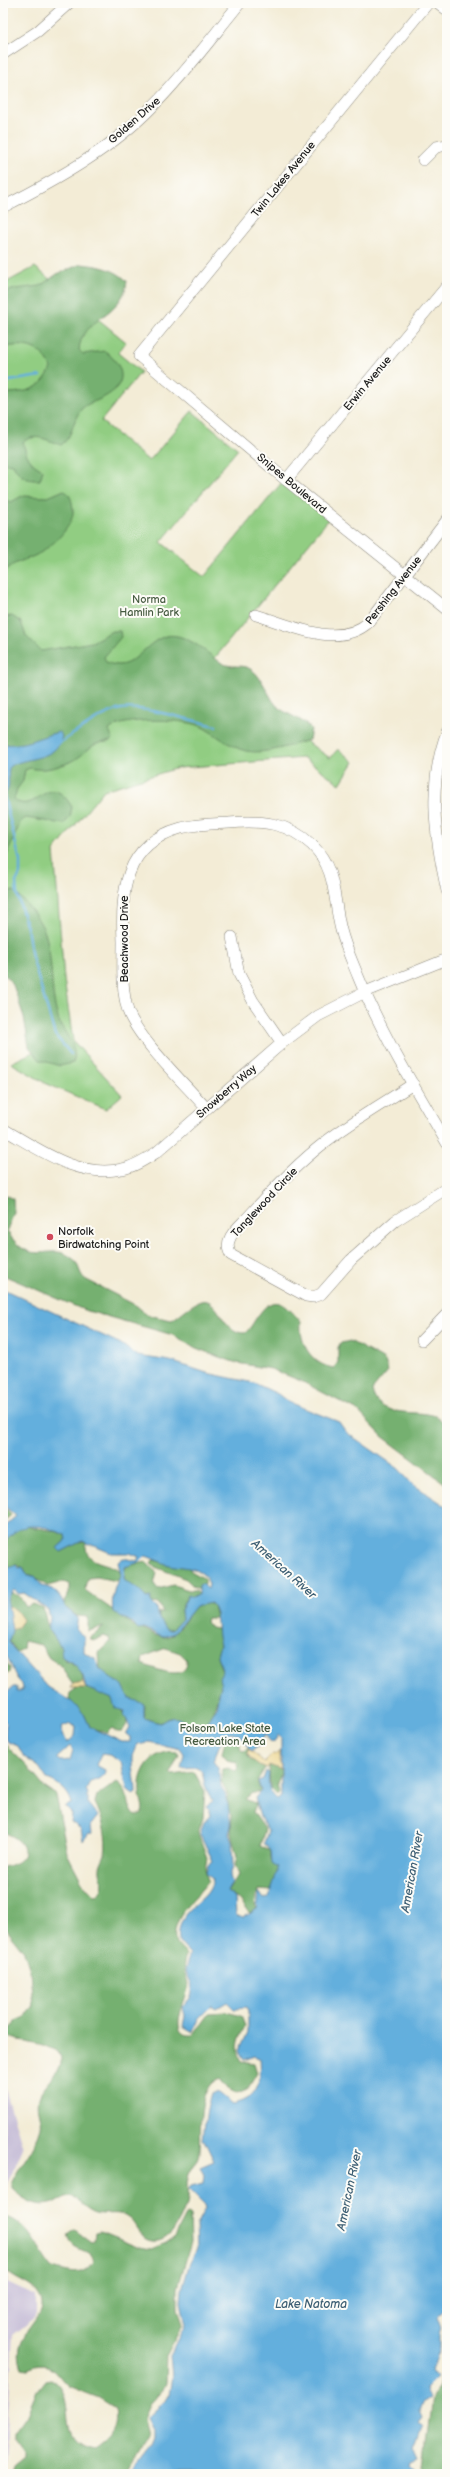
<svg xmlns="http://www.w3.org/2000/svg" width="450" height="2477" font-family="'Balsamiq Sans',sans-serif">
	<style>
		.industrial { fill: #c8bfd8 }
		.green { fill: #91cd82; stroke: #56744f }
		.forest { fill: #74b070; stroke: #486646; fill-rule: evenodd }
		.sand { fill: #eeda9e; stroke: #857b5d }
		.water { fill: #64afdd; stroke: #40667c; fill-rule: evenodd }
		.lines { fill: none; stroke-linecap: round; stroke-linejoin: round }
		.stream { stroke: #64afdd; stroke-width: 2.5 }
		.minor-casing { stroke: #888479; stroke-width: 12 }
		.minor { stroke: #fff; stroke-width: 11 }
		.poi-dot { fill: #d1495b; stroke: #fdfcf7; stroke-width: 1.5 }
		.labels { text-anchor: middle; stroke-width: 4; stroke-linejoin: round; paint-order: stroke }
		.street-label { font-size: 11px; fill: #1c1c1c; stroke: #fdfcf7 }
		.park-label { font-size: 11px; fill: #455a40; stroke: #fdfcf7 }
		.poi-label { font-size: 11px; fill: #1c1c1c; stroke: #fdfcf7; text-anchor: start }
		.water-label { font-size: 12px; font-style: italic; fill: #3c5e73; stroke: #fdfcf7 }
	</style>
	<rect width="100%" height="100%" fill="#fdfcf7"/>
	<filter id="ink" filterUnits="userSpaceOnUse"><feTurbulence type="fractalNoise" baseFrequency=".025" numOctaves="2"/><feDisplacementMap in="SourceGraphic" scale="8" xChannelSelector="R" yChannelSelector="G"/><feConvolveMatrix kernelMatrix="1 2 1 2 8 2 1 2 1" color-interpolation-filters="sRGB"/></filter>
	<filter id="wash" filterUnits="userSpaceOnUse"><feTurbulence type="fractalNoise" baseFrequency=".012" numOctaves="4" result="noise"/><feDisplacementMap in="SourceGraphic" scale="16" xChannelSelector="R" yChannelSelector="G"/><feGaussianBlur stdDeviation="0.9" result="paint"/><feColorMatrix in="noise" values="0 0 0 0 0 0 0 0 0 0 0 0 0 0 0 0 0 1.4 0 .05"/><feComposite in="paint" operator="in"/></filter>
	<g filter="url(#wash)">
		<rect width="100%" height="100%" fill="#f3ecd6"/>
		<g class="industrial">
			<path d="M3 2082 23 2148 3 2194Z"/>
			<path d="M3 2254 8 2283 36 2296V2317L13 2335 5 2465H3Z"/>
		</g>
		<path class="green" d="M35 267 126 342 118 353 141 372 101 421 149 461 192 411 238 449 161 542 204 577 283 481 329 519 178 703 270 716 330 758 338 749 354 762 340 784 304 758 178 768 104 790 54 851 64 979 73 1041 122 1095 106 1109 47 1084 11 1063 33 1052 21 992 3 960V284Z"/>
		<g class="forest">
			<path d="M81 264C99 266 114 268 127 281 124 316 81 318 79 350L83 354 105 351C128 369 127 388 98 400 92 403 85 404 80 411 72 422 73 437 61 445 48 441 36 432 23 442 26 456 30 464 43 470L40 480C26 481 19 476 13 464L6 463 3 466V393C26 393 42 390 51 368 43 347 24 342 3 348V293L15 289 40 286 57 274Z"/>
			<path d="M64 490C71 495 72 501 73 509 75 525 53 545 40 553 27 561 11 561 3 574V499L11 502 22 496 48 497Z"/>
			<path d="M12 616 21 622 26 636 41 651 92 642 112 631H120L121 637 104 657 106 662C132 674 141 646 163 637 184 629 207 654 222 663 232 669 243 663 252 670 263 678 267 694 276 705 287 716 301 717 311 729L309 740C291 745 266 755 246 751 229 747 214 732 198 725 180 719 122 717 109 730L113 739C107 744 103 741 96 744 88 748 83 755 76 759 63 766 44 772 30 768L25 770 23 781 17 789 14 800C38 816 48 767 72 807L70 817 64 824 26 818 21 821 3 864V617Z"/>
			<path d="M3 890 14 891C26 903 37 915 44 930 54 956 49 991 58 1018 63 1033 80 1047 73 1063L60 1066 40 1060 29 1047 24 1017 13 985 3 972Z"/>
			<path d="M3 1194 13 1199 14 1213 7 1231C32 1271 50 1240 72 1258 79 1262 78 1273 85 1279L137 1306 147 1315 172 1320C181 1314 191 1304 201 1301 219 1296 222 1334 245 1333 252 1327 254 1320 260 1313 276 1291 289 1308 301 1322 299 1344 312 1365 334 1368L338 1362V1347L341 1343 350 1341 381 1358 385 1361 388 1371 372 1390C377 1418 412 1410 432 1415 438 1416 442 1421 447 1426V1485L382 1436 358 1411 301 1381 271 1369 237 1363 219 1357 196 1348 173 1335 84 1310 3 1275Z"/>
			<path d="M6 1509 11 1515 3 1523V1514Z"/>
			<path d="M25 1526 55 1531 65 1535 66 1540 57 1548 61 1552 78 1543 86 1542C84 1566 106 1560 120 1571V1577L116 1581 97 1577 89 1578 86 1583 85 1590 136 1627C146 1628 152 1636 162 1637 177 1639 187 1615 196 1606L207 1603 213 1605 216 1618H207L206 1622 211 1628 217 1629 220 1645 217 1656 223 1674 220 1677C220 1681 222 1685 220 1689 217 1699 209 1731 196 1730 180 1721 179 1711 160 1723L144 1718 145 1706 129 1698 124 1689 100 1669 99 1652 110 1642 109 1638 104 1636 93 1641 90 1638 104 1627 88 1631V1617L77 1616 66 1608 64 1601 69 1593V1584L63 1582 47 1586 33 1576H27L24 1568 16 1565 8 1568C7 1565 4 1562 3 1560 0 1546 10 1529 25 1526ZM166 1648 180 1653 187 1660C188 1684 154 1668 142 1664L143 1657Z"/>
			<path d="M153 1560 189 1567 191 1571 205 1579V1584H201L200 1589 194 1587 186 1579 155 1567 151 1563Z"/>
			<path d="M147 1562 157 1573 154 1584 158 1589 173 1585 189 1590H196L199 1594 186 1598 181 1610 182 1619 172 1630H166L159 1619V1612H163L159 1604 152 1603 150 1597 146 1598 124 1580V1570L128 1565Z"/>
			<path d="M12 1593 19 1596 26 1607 33 1604 43 1608 48 1628 61 1647 65 1660C76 1665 83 1668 83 1682L73 1684 60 1665 49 1658 41 1645 24 1641 23 1649 17 1652 9 1641 12 1630 21 1624 16 1610 7 1605 8 1595Z"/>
			<path d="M3 1658 10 1668 9 1673 3 1676Z"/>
			<path d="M77 1688C97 1687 127 1703 127 1724L122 1732H117L112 1728 107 1733 90 1727 84 1714 69 1699 70 1693Z"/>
			<path d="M231 1735 239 1741 241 1750 244 1751 248 1748 249 1749 247 1753 249 1758 265 1768 257 1781 261 1792 253 1793 246 1799 256 1804 253 1812 265 1829 260 1846 270 1851V1860L278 1869 272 1891 258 1890 255 1904 257 1909 250 1913 242 1902 227 1892 239 1874 235 1865 237 1856 231 1834 232 1815 228 1808V1796L221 1780 223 1769 229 1768 235 1771 239 1767 237 1762 227 1760 222 1754 225 1740Z"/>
			<path d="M3 1742 26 1765 44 1787 56 1795 67 1853 83 1884 94 1895 99 1894C106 1886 101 1881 100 1871 99 1865 103 1860 105 1854 108 1839 102 1816 95 1803L97 1796 117 1782C130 1789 126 1809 136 1816L142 1813C144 1806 141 1802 140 1794 137 1771 153 1748 177 1752L179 1755 170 1773 172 1775 194 1772 205 1791 203 1818 198 1833 207 1858 205 1869 208 1881C195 1900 172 1914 175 1940 176 1946 184 1950 186 1955 180 1974 187 1971 188 1986 189 1995 164 2038 193 2035L209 2013 227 2012 241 2016 245 2026C239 2038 233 2049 241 2061L254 2063 257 2073 247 2090 237 2094 229 2090 220 2079C195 2088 202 2130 200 2151 199 2162 190 2168 188 2178 186 2185 188 2192 187 2199 184 2216 170 2248 148 2240 139 2237 136 2223 128 2218 118 2210 106 2216 96 2213 86 2210 80 2201 71 2196 63 2197 60 2200 54 2203 37 2209 23 2199 12 2189V2182C20 2164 36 2148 41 2128 43 2118 36 2108 39 2098 42 2084 72 2067 57 2051 53 2047 17 2041 7 2036L6 2032 16 2021 26 2017 33 2007 30 1970 24 1952 3 1925V1867C33 1861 29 1841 3 1832Z"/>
			<path d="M269 1765 282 1770 277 1784 279 1792 277 1795 270 1788Z"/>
			<path d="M187 2214 190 2215 191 2242 178 2288V2309L183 2324 166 2356 165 2383 160 2394 150 2405 144 2419 148 2437 126 2474H11L13 2467 24 2458V2453L13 2438V2433L26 2416 38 2389 45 2380 51 2379C82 2396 50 2442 95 2448 111 2437 118 2428 115 2408L99 2398 68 2386C55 2373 51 2358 28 2369L22 2368C8 2333 52 2320 40 2297 33 2282 13 2281 4 2268L3 2216C29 2222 36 2247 51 2267 66 2272 85 2279 94 2261 89 2246 72 2254 68 2235L75 2230 91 2242 94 2241 95 2232 100 2231 140 2247 151 2249 166 2243 175 2237Z"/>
			<path d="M447 2343V2474H423L433 2397 439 2385Z"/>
		</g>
		<g class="sand">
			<path d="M7 1605 16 1610 23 1620 18 1627 12 1630Z"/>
			<path d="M83 1682 86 1688H71L73 1684Z"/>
			<path d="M249 1749 264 1762 272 1755H276L281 1751 279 1760 282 1770 269 1765 268 1768C261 1768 250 1759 247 1753Z"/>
		</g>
		<g class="water">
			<path d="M59 732 62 736C57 761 29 756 10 766 6 775 12 785 6 793H3V744C24 747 40 736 59 732Z"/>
			<path d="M3 1289 121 1344 138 1356 170 1361 207 1373 254 1383 278 1394 288 1402 339 1422 346 1432 399 1469 411 1483 447 1507V2307L437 2317 441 2328 439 2334V2351L432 2370 437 2377 425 2389 426 2393 430 2398 423 2403 419 2410 422 2417 418 2422 423 2427 416 2448 420 2457 413 2460 412 2463 417 2468V2474H130L150 2446 153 2439V2430L147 2418 164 2402 169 2394 172 2376 170 2356 186 2325 181 2302 182 2290 190 2262 197 2249 196 2226 205 2209 204 2205 189 2190 191 2186 203 2183 204 2175 200 2167 214 2161 203 2138 207 2108 211 2094 215 2092 219 2093 233 2104C258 2098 262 2082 260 2058L255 2056 244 2060 239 2052 248 2032V2012L246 2008 234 2009 227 2002 217 2008 212 2005 198 2019 193 2032 183 2026 185 2016 183 2007C185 2004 190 2001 191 1997 195 1986 188 1978 185 1969L190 1954 179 1942C175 1905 208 1906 213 1880L206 1873 208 1865 213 1861 200 1834 204 1822 211 1816 210 1811 206 1807 212 1802 205 1785 202 1771 197 1767 181 1768 184 1754 181 1749 149 1742 138 1744C128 1755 136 1777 136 1792L133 1794 127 1789 121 1762 109 1755 101 1754 96 1765 105 1770C105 1778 98 1780 90 1782L86 1789 88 1794V1804L98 1816 91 1825 92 1834 89 1833 83 1841 81 1829 71 1822 72 1814 65 1807 72 1803C68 1791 59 1783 47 1779L39 1767 24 1757 18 1746 8 1742 5 1736 6 1723 3 1721V1696L13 1687H17V1692L23 1689 22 1684C12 1676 13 1662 3 1652V1562L8 1568 16 1565 19 1568 23 1567 27 1576H35L42 1586 53 1589 61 1598 66 1608 78 1618 76 1628 84 1638V1652L95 1658 100 1669 122 1686 129 1698 144 1704V1718L160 1723C179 1711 180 1721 196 1730L203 1728 216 1707 221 1686 219 1678 223 1671 217 1656 220 1645C215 1632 220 1613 211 1603L196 1606 174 1633 162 1637 144 1628 138 1629 133 1623 113 1612C111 1598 114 1586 121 1575L118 1562 123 1558 137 1561 139 1557 130 1553H111L82 1541 61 1552 57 1548 66 1540 65 1535C41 1523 18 1520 3 1545V1524L6 1525 16 1516 3 1505ZM146 1556C153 1559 159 1561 166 1564 182 1569 202 1564 209 1584L208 1589 203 1584 199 1585V1594L192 1597 188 1595 181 1610 182 1619 172 1630H167L159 1619 157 1608 150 1601 151 1597 146 1598 141 1591 124 1580 125 1567 140 1562ZM14 1590 19 1594 24 1593 48 1610 50 1618 48 1628 61 1647 62 1657 76 1665 83 1676 86 1688 112 1699 115 1708 125 1711 124 1714 130 1727 126 1734 130 1737V1742H122L90 1727 84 1714 72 1702 48 1687 12 1647 9 1641 12 1630 7 1598ZM70 1724 76 1727 75 1736 67 1743 61 1728ZM230 1732 240 1735 251 1751 260 1744 265 1735 271 1742 275 1741 278 1735 281 1738V1796L277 1799C267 1790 268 1784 269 1773L266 1771 263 1779 258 1781 261 1791 255 1798 260 1817 268 1831 264 1843 270 1851 271 1863 277 1867V1872L269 1897 264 1899 259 1892 257 1909 243 1918 236 1915 235 1898 227 1892 232 1882 230 1876 233 1867 232 1842 229 1834 231 1826 227 1798 221 1786 218 1768 213 1761 222 1739ZM70 1746 73 1750 70 1760 61 1761 57 1758Z"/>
		</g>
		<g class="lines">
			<g class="stream">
				<path d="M3 382 40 376"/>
				<path d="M59 743C78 732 99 714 121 709 141 705 194 721 216 726"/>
				<path d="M3 792 20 861V874L16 882 17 894 27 928 32 957 55 1035 71 1054"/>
			</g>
		</g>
	</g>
	<g filter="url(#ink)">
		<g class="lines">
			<g class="minor-casing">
				<g id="minor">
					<path d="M428 3 139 356 286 480 447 609"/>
					<path d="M438 3 447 10"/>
					<path d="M3 54 38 31 69 3"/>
					<path d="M423 160 436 147 447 145"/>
					<path d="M3 207C56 180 112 149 154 105 185 74 212 37 240 3"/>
					<path d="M286 480 447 286"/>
					<path d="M256 615C291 625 338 650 369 622L447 520"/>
					<path d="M447 732C427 784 435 838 447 891"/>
					<path d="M232 937 239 974 253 1001 282 1043"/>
					<path d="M413 1084C384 1103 352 1121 324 1143 297 1164 273 1189 250 1215 240 1226 221 1239 231 1255L306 1296 313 1297 321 1294 351 1260 395 1221 447 1188"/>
					<path d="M206 1108C185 1084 138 1039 128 1011 121 989 123 965 123 942 121 893 123 844 181 828 196 824 213 824 229 823 260 820 288 822 312 845 337 869 333 899 341 930 345 946 352 961 358 976 382 1035 415 1088 447 1143"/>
					<path d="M3 1129C39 1149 78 1179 122 1169 134 1167 146 1159 157 1152L282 1043 318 1016 365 992 447 959"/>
					<path d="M422 1340 447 1314"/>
				</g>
			</g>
			<use href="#minor" class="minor"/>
		</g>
	</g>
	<circle class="poi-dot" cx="50" cy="1237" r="4"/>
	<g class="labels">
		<g class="street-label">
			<text transform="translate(134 120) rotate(-41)" y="4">Golden Drive</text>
			<text transform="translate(283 179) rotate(-51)" y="4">Twin Lakes Avenue</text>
			<text transform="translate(367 383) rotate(-50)" y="4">Erwin Avenue</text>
			<text transform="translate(292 483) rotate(40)" y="4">Snipes Boulevard</text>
			<text transform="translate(393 590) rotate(-52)" y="4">Pershing Avenue</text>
			<text transform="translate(124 939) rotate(-90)" y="4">Beachwood Drive</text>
			<text transform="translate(226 1091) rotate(-41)" y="4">Snowberry Way</text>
			<text transform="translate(264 1202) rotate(-47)" y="4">Tanglewood Circle</text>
		</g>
		<g class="park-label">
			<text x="149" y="603">Norma<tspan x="149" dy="13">Hamlin Park</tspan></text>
			<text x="225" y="1732">Folsom Lake State<tspan x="225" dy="13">Recreation Area</tspan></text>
		</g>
		<g class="poi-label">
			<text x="58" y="1235">Norfolk<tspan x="58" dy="13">Birdwatching Point</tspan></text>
		</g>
		<g class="water-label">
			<text transform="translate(284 1569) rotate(42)" y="4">American River</text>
			<text transform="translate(412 1872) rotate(-80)" y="4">American River</text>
			<text transform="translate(349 2190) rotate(-78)" y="4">American River</text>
			<text x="311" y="2308">Lake Natoma</text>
		</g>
	</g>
	<rect width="450" height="2477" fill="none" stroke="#fdfcf7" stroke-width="16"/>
</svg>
